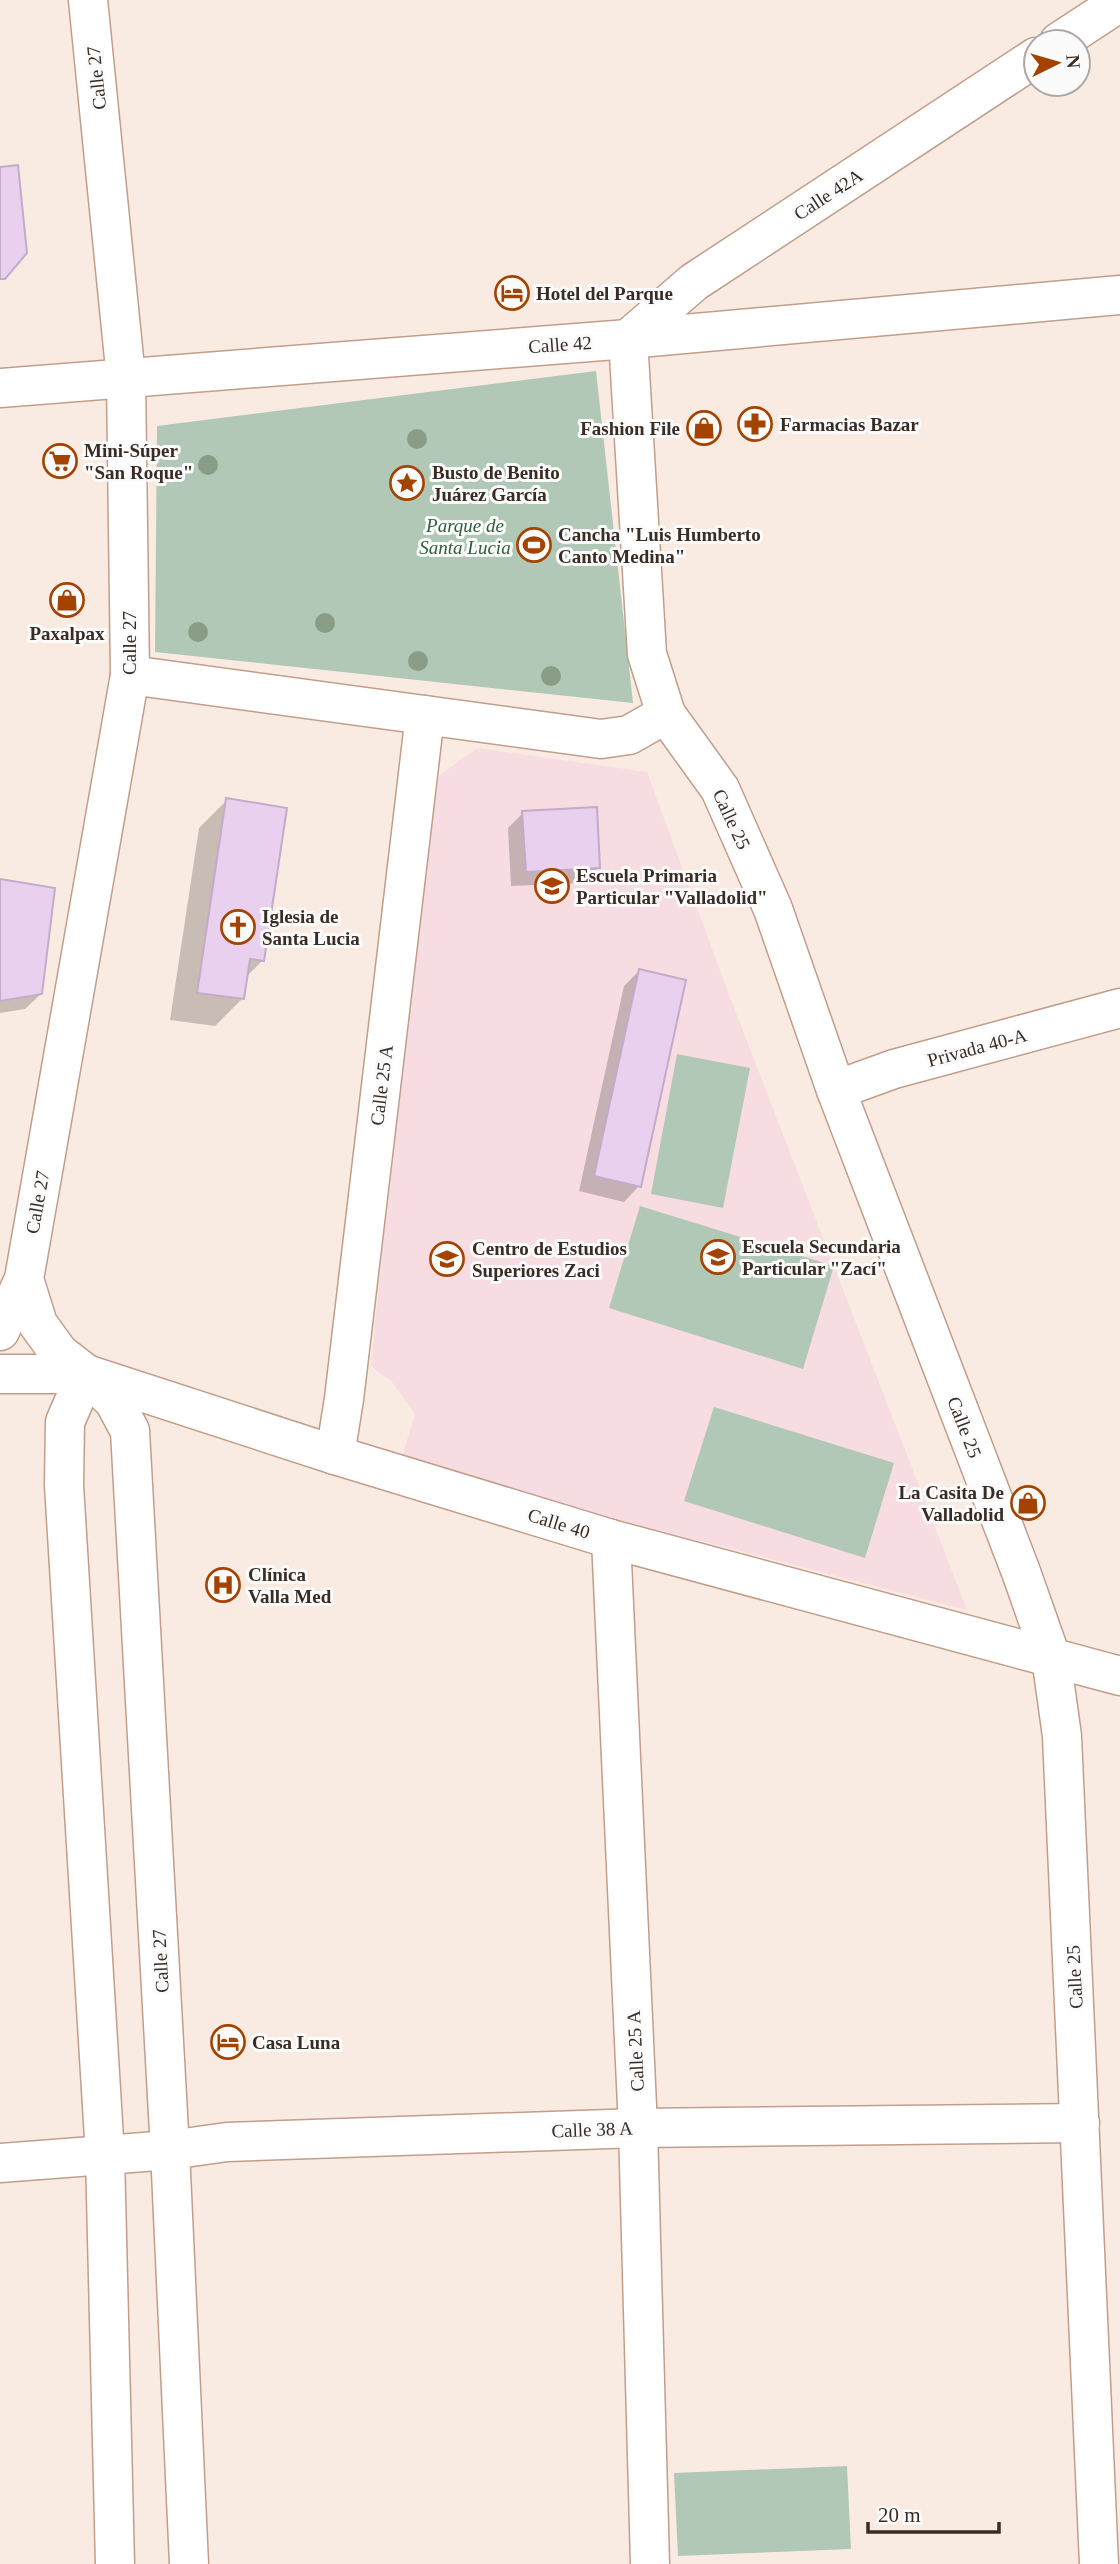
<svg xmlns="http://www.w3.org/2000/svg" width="1120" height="2564" font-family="'Times New Roman',serif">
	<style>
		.education { fill: #f7dce1 }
		.green { fill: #b2c8b6 }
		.shadow { fill: #0003 }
		.building { fill: #e8d0ee; stroke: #c3abc9; stroke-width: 2 }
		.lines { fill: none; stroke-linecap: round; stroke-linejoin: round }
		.minor-casing { stroke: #c19e8a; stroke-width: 41 }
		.major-casing { stroke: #c19e8a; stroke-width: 41 }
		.minor { stroke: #fff; stroke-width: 38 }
		.major { stroke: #fff; stroke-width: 38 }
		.tree { fill: #899d86 }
		.labels { text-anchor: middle; stroke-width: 6; stroke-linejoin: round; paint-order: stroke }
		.street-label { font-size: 19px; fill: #392c24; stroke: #fbfbfb }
		.poi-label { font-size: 19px; font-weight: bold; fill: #392c24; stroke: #fbfbfb; text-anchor: start }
		.park-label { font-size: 19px; font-style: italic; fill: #2d5d3a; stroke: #fbfbfb }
	</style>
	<rect width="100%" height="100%" fill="#faebe2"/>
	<path class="education" d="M478 748 647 772 728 992 967 1610 400 1463 415 1414 392 1382 371 1366 407 988 420 812 441 774Z"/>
	<g class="green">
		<path d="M596 371 633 703 155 652 157 426Z"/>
		<path d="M677 1054 750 1068 723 1208 651 1194Z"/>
		<path d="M640 1206 834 1266 803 1369 609 1308Z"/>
		<path d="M714 1407 894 1463 865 1558 684 1501Z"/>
		<path d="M847 2466 851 2549 678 2556 674 2473Z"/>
	</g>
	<g class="shadow">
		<path d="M227 800 262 961 246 977 243 998 215 1026 170 1020 199 828Z"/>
		<path d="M523 813 598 867 583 883 511 886 508 828Z"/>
		<path d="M0 881 41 994 25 1009 0 1013Z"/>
		<path d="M639 971V1186L624 1202 579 1191 624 986Z"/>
	</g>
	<g class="building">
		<path d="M18 165 27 253 5 279H0V167Z"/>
		<path d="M226 798 287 808 264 961 250 959 244 999 197 993Z"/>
		<path d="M597 807 600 868 526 872 522 811Z"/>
		<path d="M0 879 55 888 42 994 0 1001Z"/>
		<path d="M639 969 686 980 641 1187 594 1176Z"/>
	</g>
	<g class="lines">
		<g class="minor-casing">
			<g id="minor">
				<path d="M1059 42 1120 2"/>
				<path d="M1036 57 694 282 628 339 647 654 666 714 720 789 773 909 836 1090 1021 1572 1051 1657 1062 1736 1099 2564"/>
				<path d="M130 675 601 739 629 735 666 714"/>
				<path d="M836 1090 894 1069 1120 1008"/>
				<path d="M0 1331 24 1279"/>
				<path d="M86 1374 59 1353 38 1324 24 1279 130 675 126 378 88 0"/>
				<path d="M335 1455 344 1399 425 715"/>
				<path d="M611 1539 638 2128 650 2564"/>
				<path d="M0 2163 170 2150 227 2142 638 2128 1080 2123"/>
			</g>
		</g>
		<g class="major-casing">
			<g id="major">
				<path d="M0 388 628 339 1120 295"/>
				<path d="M0 1374H86L335 1455 611 1539 1120 1676"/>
				<path d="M115 2564 105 2155 64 1485 65 1422 86 1374 114 1401 130 1431 170 2150 189 2564"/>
			</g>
		</g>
		<use href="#minor" class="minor"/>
		<use href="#major" class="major"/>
	</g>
	<g class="tree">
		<circle cx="417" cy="439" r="10"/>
		<circle cx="208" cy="465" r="10"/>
		<circle cx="325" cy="623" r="10"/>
		<circle cx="198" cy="632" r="10"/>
		<circle cx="418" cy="661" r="10"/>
		<circle cx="551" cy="676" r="10"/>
	</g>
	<defs>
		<g id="hotel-ring" transform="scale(1.75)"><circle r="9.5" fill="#fbfbfb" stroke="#a44300" stroke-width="1.5"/><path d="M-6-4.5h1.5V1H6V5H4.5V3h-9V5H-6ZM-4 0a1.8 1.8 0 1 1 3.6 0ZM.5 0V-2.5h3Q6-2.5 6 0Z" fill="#a44300"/></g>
		<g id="pharmacy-ring" transform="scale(1.75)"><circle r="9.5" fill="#fbfbfb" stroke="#a44300" stroke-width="1.5"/><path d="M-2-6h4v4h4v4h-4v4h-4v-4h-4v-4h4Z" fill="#a44300"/></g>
		<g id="shop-ring" transform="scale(1.75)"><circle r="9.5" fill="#fbfbfb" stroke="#a44300" stroke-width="1.5"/><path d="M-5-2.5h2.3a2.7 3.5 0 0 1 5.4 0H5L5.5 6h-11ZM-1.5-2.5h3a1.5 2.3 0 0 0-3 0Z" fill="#a44300"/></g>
		<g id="supermarket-ring" transform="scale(1.75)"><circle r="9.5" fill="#fbfbfb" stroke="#a44300" stroke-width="1.5"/><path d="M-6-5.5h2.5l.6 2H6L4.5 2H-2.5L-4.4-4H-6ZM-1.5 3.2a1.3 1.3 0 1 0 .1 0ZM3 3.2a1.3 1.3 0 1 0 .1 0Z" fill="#a44300"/></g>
		<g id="sight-ring" transform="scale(1.75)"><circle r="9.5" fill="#fbfbfb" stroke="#a44300" stroke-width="1.5"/><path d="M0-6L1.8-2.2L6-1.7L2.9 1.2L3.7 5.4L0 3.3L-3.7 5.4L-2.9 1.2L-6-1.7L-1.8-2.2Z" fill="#a44300"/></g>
		<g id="stadium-ring" transform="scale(1.75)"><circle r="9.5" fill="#fbfbfb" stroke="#a44300" stroke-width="1.5"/><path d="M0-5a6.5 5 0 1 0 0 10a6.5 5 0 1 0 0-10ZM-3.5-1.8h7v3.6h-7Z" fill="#a44300"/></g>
		<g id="school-ring" transform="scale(1.75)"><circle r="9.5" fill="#fbfbfb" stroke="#a44300" stroke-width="1.5"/><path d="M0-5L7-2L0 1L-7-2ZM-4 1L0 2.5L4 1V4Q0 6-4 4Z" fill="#a44300"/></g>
		<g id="church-ring" transform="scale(1.75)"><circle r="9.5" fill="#fbfbfb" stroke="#a44300" stroke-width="1.5"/><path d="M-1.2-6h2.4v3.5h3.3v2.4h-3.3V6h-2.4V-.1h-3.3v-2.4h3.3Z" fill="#a44300"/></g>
		<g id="university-ring" transform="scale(1.75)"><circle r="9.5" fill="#fbfbfb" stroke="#a44300" stroke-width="1.5"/><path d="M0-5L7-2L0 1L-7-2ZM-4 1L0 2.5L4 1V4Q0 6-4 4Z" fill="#a44300"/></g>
		<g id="hospital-ring" transform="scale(1.75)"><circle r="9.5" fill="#fbfbfb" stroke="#a44300" stroke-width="1.5"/><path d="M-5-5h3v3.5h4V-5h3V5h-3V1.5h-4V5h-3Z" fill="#a44300"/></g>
	</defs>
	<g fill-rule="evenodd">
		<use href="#hotel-ring" x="512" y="293"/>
		<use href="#pharmacy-ring" x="755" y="424"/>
		<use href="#shop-ring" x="704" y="428"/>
		<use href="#supermarket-ring" x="60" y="461"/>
		<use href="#sight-ring" x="407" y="483"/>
		<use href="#stadium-ring" x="534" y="545"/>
		<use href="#shop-ring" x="67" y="600"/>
		<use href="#school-ring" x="552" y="886"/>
		<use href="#church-ring" x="238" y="927"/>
		<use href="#school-ring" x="718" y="1257"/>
		<use href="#university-ring" x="447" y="1259"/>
		<use href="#shop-ring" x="1028" y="1503"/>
		<use href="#hospital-ring" x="223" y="1585"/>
		<use href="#hotel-ring" x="228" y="2042"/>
	</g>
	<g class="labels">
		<g class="street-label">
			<text transform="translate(96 78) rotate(-96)" y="7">Calle 27</text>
			<text transform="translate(828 194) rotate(-33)" y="7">Calle 42A</text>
			<text transform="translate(560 344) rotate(-4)" y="7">Calle 42</text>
			<text transform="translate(129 643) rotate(-90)" y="7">Calle 27</text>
			<text transform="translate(732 819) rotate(65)" y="7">Calle 25</text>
			<text transform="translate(977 1047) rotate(-15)" y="7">Privada 40-A</text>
			<text transform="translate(381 1085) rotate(-83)" y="7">Calle 25 A</text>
			<text transform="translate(37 1202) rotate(-80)" y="7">Calle 27</text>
			<text transform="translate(965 1427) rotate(69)" y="7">Calle 25</text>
			<text transform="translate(559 1523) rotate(17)" y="7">Calle 40</text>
			<text transform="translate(160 1961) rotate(-93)" y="7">Calle 27</text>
			<text transform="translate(1074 1977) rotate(-93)" y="7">Calle 25</text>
			<text transform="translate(635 2051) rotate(-93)" y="7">Calle 25 A</text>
			<text transform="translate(592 2129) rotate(-2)" y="7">Calle 38 A</text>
		</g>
		<g class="poi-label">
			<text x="536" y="300">Hotel del Parque</text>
			<text x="780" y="431">Farmacias Bazar</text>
			<text x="680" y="435" text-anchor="end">Fashion File</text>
			<text x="84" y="457">Mini-Súper<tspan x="84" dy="22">"San Roque"</tspan></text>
			<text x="432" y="479">Busto de Benito<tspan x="432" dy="22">Juárez García</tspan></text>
			<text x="558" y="541">Cancha "Luis Humberto<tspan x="558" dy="22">Canto Medina"</tspan></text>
			<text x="67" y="640" text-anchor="middle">Paxalpax</text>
			<text x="576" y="882">Escuela Primaria<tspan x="576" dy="22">Particular "Valladolid"</tspan></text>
			<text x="262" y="923">Iglesia de<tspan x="262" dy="22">Santa Lucia</tspan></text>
			<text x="742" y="1253">Escuela Secundaria<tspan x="742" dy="22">Particular "Zací"</tspan></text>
			<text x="472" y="1255">Centro de Estudios<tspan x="472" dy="22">Superiores Zaci</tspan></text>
			<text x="1004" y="1499" text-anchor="end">La Casita De<tspan x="1004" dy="22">Valladolid</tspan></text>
			<text x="248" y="1581">Clínica<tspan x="248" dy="22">Valla Med</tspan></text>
			<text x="252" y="2049">Casa Luna</text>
		</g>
		<g class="park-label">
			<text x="465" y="532">Parque de<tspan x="465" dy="22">Santa Lucia</tspan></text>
		</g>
	</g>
	<g transform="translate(1057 63) rotate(85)"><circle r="33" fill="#fbfbfb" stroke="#ada8a5" stroke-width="2"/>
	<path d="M0-5L12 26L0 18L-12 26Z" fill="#a44300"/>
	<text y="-10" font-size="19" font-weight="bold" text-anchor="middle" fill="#392c24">N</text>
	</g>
	<path d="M868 2522v10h131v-10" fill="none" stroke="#392c24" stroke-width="3.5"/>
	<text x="878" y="2522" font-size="21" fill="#392c24" stroke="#fbfbfb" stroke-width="5" paint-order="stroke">20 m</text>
</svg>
